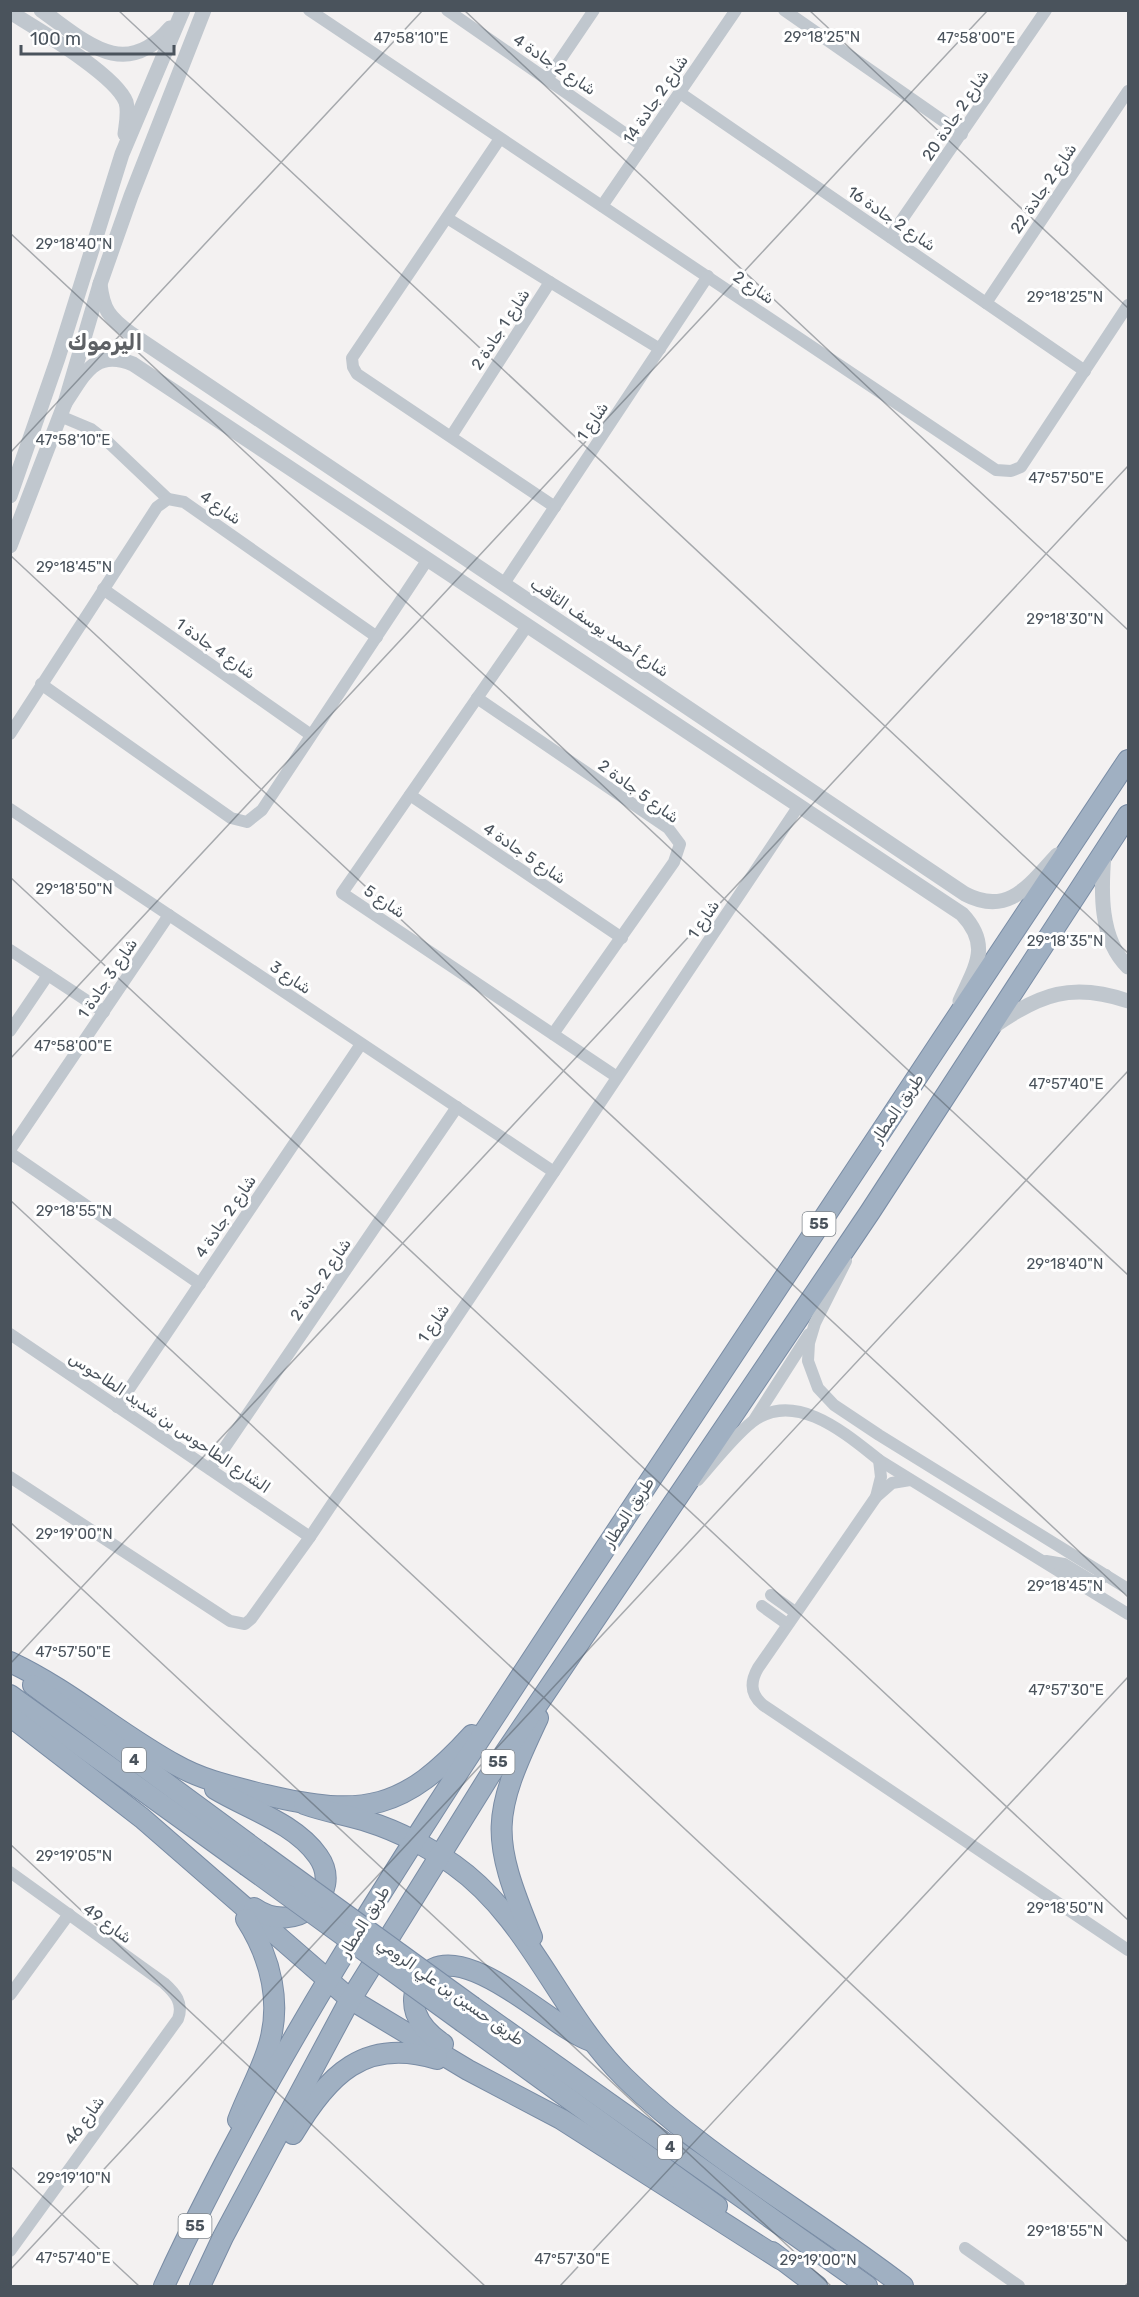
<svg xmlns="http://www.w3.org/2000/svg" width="1139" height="2297" font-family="Rubik,Vazirmatn,sans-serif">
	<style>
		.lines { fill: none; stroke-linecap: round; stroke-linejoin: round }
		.trunk-casing { stroke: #798ca5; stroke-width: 22 }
		.minor { stroke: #c0c7ce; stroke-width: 12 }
		.tertiary { stroke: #c0c7ce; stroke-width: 15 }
		.trunk { stroke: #a0b0c2; stroke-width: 20 }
		.trunk-bridge-casing { stroke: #798ca5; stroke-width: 22; stroke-linecap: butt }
		.trunk-bridge { stroke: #a0b0c2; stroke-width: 20 }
		.ticks { fill: none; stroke: #4a535c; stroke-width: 1.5; stroke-opacity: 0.45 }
		.labels { text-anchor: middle; stroke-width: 6; stroke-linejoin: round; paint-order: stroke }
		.shield { fill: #fff; stroke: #80878d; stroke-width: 1.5 }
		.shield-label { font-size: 15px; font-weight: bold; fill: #4a535c }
		.street-label { font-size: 16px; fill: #4a535c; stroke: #fff }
		.district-label { font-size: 22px; font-weight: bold; fill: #5e6165; stroke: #fff }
		.ticks-label { font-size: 15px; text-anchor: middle; fill: #4a535c; stroke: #fff; stroke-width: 6; stroke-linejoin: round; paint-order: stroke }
	</style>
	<rect width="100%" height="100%" fill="#f3f1f1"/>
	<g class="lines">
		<g class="trunk-casing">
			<g id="trunk">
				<path d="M10 1662C70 1690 119 1734 176 1765 204 1781 235 1787 266 1795 364 1818 404 1810 472 1735"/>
				<path d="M33 1685 258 1851"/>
				<path d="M10 1695 246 1865"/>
				<path d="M10 1716 142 1818 350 1999 468 2070 561 2119 780 2259"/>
				<path d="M215 1789C248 1809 295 1823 318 1856 345 1894 295 1937 254 1908"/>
				<path d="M304 1804C326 1812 348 1815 369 1822 398 1831 430 1848 454 1865 530 1919 559 2013 624 2077 706 2158 811 2215 903 2286"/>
				<path d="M532 1937C490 1835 491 1817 538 1718"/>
				<path d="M473 2007 867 2286"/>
				<path d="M463 2022 717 2206"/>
				<path d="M443 2044C431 2036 421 2027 416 2013 412 2001 414 1988 422 1978 459 1932 551 2028 591 2041"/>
				<path d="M238 2120C247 2096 259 2075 267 2051 283 2005 271 1958 246 1919"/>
				<path d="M293 2134C328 2075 364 2037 437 2059"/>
				<path d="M772 2252 817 2286"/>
				<path d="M164 2286C273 2050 419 1832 561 1615 748 1329 939 1045 1128 760"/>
				<path d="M200 2286 223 2237 346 2007 490 1775 870 1212 1128 815"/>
			</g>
		</g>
		<g class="minor">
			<path d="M309 10 996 470 1011 471 1021 467 1128 305"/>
			<path d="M447 10 643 146"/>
			<path d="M784 10 962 134"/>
			<path d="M548 78 594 10"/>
			<path d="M680 93 1085 371"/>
			<path d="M499 140 352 358 353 367 357 374 555 507"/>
			<path d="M602 206 736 10"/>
			<path d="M447 218 550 282 452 435"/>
			<path d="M890 237 1046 10"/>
			<path d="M550 282 660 349"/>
			<path d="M986 303 1128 91"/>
			<path d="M60 416 91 429 109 443 168 499"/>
			<path d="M503 585 708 276"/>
			<path d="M103 589 311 735"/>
			<path d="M527 626 342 893 617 1077"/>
			<path d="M41 684 231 818 247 822 262 810 428 559"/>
			<path d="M477 698 668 828 680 844 674 862 553 1034"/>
			<path d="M10 734 157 507 168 499 184 502 377 637"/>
			<path d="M410 795 622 938"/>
			<path d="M10 809 554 1172"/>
			<path d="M10 950 104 1012"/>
			<path d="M10 1031 48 975"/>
			<path d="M10 1150 169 915"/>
			<path d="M10 1153 200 1284"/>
			<path d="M846 1261 815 1323 809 1343 808 1361 818 1388 834 1405 879 1435 1128 1589"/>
			<path d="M10 1334 310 1537"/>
			<path d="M117 1407 361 1044"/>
			<path d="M754 1420 809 1334"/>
			<path d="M210 1469 457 1107"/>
			<path d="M10 1477 230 1621 245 1624 251 1619 310 1537 798 807"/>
			<path d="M698 1480C715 1461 732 1438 752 1422 795 1389 846 1434 879 1460L1128 1614"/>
			<path d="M910 1480 892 1483 876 1497 758 1668C750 1682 750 1694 763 1705L1128 1950"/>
			<path d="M876 1497 881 1477 879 1460"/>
			<path d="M1046 1561 1064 1564 1092 1581H1098L1106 1575"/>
			<path d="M771 1595 795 1612"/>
			<path d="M762 1606 787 1624"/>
			<path d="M10 1872 164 1983C175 1993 184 2003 178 2019L10 2251"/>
			<path d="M10 1995 69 1914"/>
			<path d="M965 2248 1019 2286"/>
		</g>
		<g class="tertiary">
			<path d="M41 10C85 41 124 82 170 28"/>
			<path d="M10 12C37 29 115 74 126 102 129 112 126 125 125 134"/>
			<path d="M100 284C103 310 109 317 130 333L965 894C1009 917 1030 884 1057 855"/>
			<path d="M65 403C84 375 94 348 133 364L962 914C992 946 975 967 960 1001"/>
			<path d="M10 496 58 358 122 154 183 10"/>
			<path d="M10 546 65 403 100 284 131 196 204 10"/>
			<path d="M1104 854C1101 890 1099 939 1128 967"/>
			<path d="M994 1026C1040 994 1072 982 1128 1001"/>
		</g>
		<use href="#trunk" class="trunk"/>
		<g class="trunk-bridge-casing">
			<g id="trunk-bridge">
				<path d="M258 1851 473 2007"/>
				<path d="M246 1865 463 2022"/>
			</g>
		</g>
		<use href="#trunk-bridge" class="trunk-bridge"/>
	</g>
	<path class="ticks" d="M118 10 1128 953M464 10 1128 630M809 10 1128 308M10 233 1128 1275M10 453 423 10M10 555 1128 1597M10 877 1128 1920M10 1059 988 10M10 1200 1128 2242M10 1522 831 2286M10 1664 1128 466M10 1844 485 2286M10 2166 139 2286M10 2270 1128 1071M560 2286 1128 1677M1125 2286 1128 2283"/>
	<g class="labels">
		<g class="shield">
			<rect x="802.5" y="1212" width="33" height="24" rx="4.5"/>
			<rect x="122" y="1748" width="24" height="24" rx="4.5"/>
			<rect x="481.5" y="1750" width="33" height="24" rx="4.5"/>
			<rect x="658" y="2135" width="24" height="24" rx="4.5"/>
			<rect x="178.5" y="2214" width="33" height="24" rx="4.5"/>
		</g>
		<g class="shield-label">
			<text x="819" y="1229">55</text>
			<text x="134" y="1765">4</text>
			<text x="498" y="1767">55</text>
			<text x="670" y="2152">4</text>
			<text x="195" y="2231">55</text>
		</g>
		<g class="street-label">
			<text transform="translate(555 64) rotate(34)" y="6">شارع 2 جادة 4</text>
			<text transform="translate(655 99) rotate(-56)" y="6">شارع 2 جادة 14</text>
			<text transform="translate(955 115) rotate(-56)" y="6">شارع 2 جادة 20</text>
			<text transform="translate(1043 188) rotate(-56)" y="6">شارع 2 جادة 22</text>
			<text transform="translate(892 218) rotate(34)" y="6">شارع 2 جادة 16</text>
			<text transform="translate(754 287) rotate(34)" y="6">شارع 2</text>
			<text transform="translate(500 329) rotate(-57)" y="6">شارع 1 جادة 2</text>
			<text transform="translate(592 421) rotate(-56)" y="6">شارع 1</text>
			<text transform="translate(221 507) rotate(35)" y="6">شارع 4</text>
			<text transform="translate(600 627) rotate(34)" y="6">شارع أحمد يوسف الثاقب</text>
			<text transform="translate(216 648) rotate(35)" y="6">شارع 4 جادة 1</text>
			<text transform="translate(639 791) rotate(36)" y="6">شارع 5 جادة 2</text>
			<text transform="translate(525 853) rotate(34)" y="6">شارع 5 جادة 4</text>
			<text transform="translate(385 901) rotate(34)" y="6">شارع 5</text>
			<text transform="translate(703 919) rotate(-56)" y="6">شارع 1</text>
			<text transform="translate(291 977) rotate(34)" y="6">شارع 3</text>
			<text transform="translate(107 978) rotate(-56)" y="6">شارع 3 جادة 1</text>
			<text transform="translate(897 1108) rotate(-56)" y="6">طريق المطار</text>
			<text transform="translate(225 1216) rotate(-56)" y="6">شارع 2 جادة 4</text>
			<text transform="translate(320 1279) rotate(-56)" y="6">شارع 2 جادة 2</text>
			<text transform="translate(433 1323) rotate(-56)" y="6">شارع 1</text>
			<text transform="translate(170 1422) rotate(34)" y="6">الشارع الطاحوس بن شديد الطاحوس</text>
			<text transform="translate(628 1512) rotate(-57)" y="6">طريق المطار</text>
			<text transform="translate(364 1921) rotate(-58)" y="6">طريق المطار</text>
			<text transform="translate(108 1923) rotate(36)" y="6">شارع 49</text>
			<text transform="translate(451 1991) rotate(35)" y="6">طريق حسين بن علي الرومي</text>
			<text transform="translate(84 2120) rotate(-54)" y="6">شارع 46</text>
		</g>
		<g class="district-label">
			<text x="105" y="350">اليرموك</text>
		</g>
	</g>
	<g class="ticks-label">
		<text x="822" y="42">29°18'25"N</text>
		<text x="411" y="43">47°58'10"E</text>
		<text x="976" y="43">47°58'00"E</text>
		<text x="74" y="249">29°18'40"N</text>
		<text x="1065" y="302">29°18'25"N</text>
		<text x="73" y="445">47°58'10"E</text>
		<text x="1066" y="483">47°57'50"E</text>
		<text x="74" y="572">29°18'45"N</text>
		<text x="1065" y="624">29°18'30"N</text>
		<text x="74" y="894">29°18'50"N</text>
		<text x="1065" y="946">29°18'35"N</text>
		<text x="73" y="1051">47°58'00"E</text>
		<text x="1066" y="1089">47°57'40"E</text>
		<text x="74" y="1216">29°18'55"N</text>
		<text x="1065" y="1269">29°18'40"N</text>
		<text x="74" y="1539">29°19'00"N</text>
		<text x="1065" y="1591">29°18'45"N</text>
		<text x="73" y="1657">47°57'50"E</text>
		<text x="1066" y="1695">47°57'30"E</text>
		<text x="74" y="1861">29°19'05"N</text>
		<text x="1065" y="1913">29°18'50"N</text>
		<text x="74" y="2183">29°19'10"N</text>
		<text x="1065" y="2236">29°18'55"N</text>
		<text x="73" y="2263">47°57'40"E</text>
		<text x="572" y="2264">47°57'30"E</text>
		<text x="818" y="2265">29°19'00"N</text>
	</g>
	<rect width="1139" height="2297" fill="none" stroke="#4a535c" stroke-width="24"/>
	<path d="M21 45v9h153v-9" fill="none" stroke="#4a535c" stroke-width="3"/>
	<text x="30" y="45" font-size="18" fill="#4a535c" stroke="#ffffff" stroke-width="4.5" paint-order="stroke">100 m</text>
</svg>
